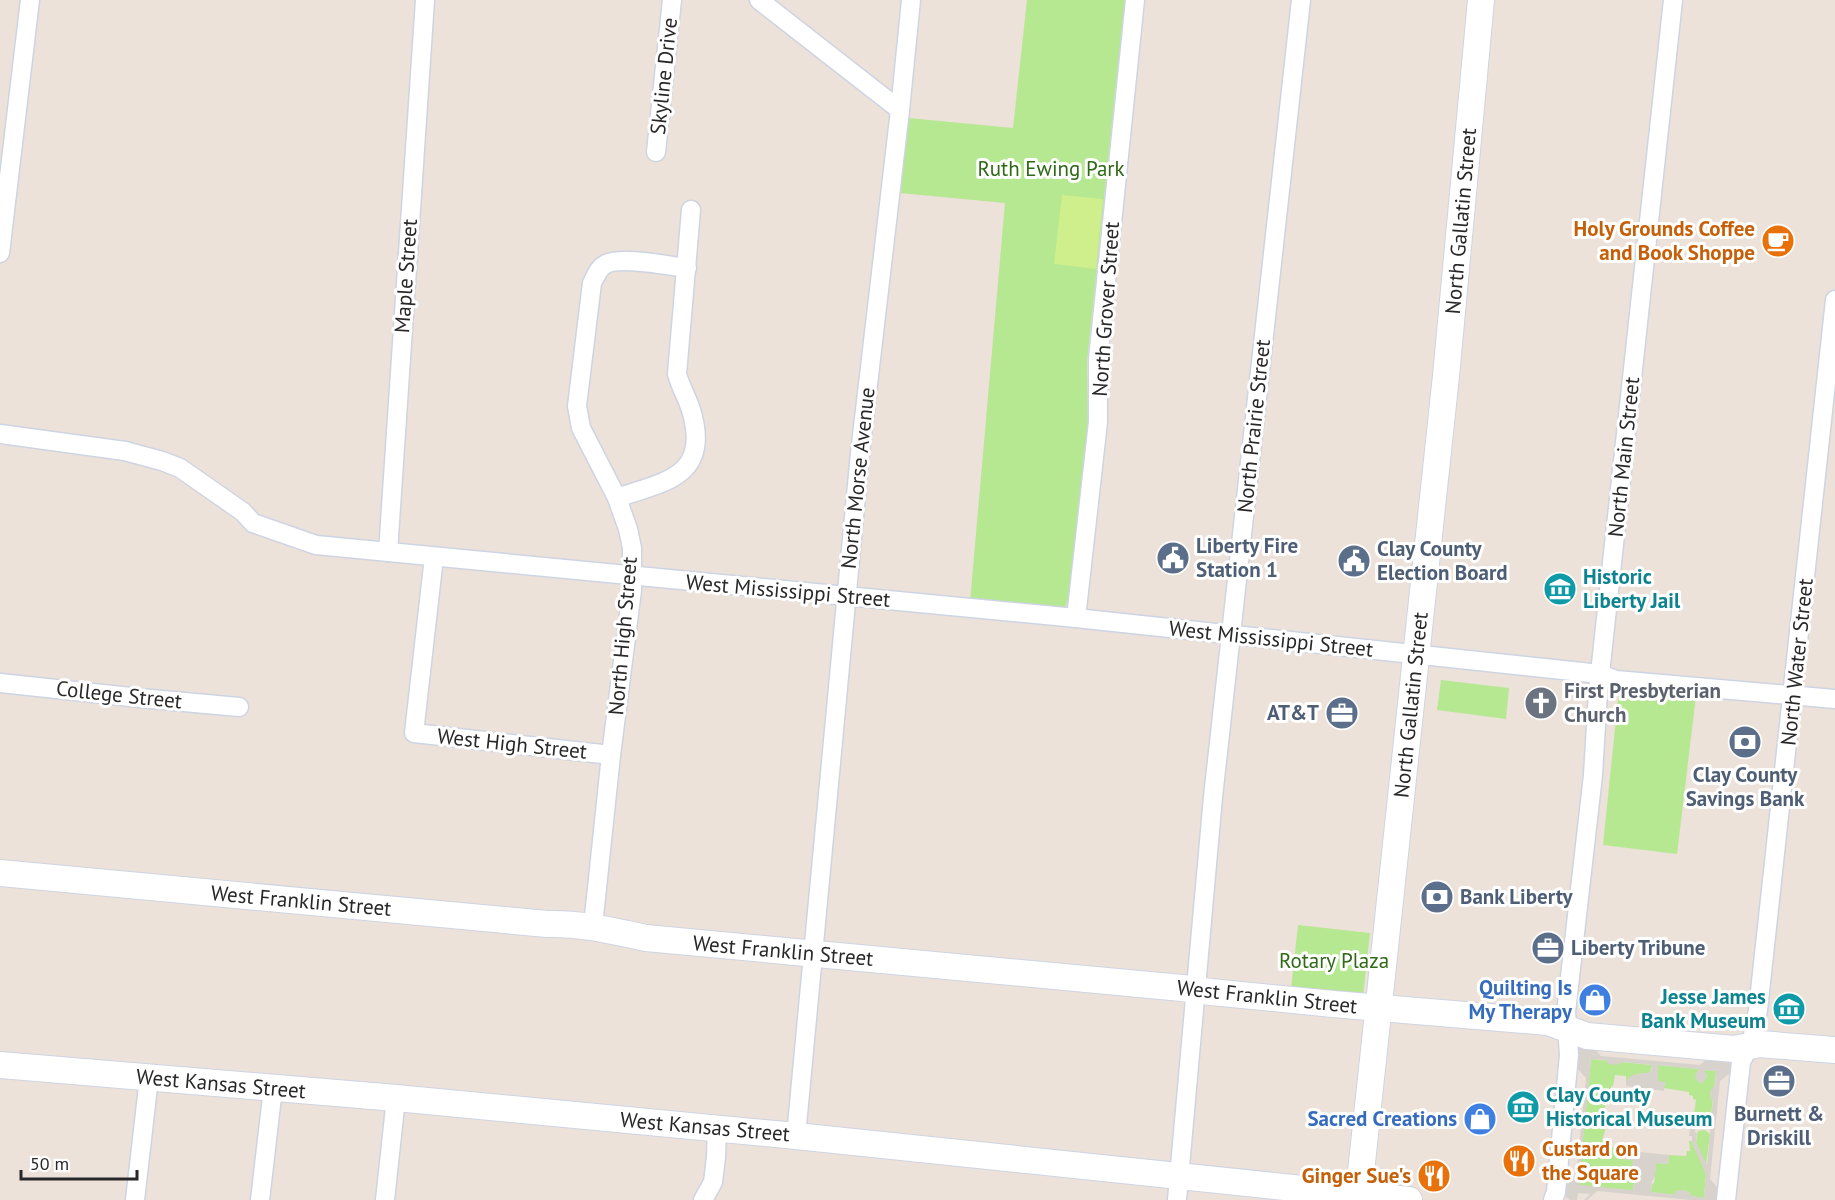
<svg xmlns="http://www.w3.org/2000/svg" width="1835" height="1200" font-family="'PT Sans',sans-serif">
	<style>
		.green { fill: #b6e791 }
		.pitch { fill: #ceef8c }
		.plaza { fill: #d7d2cc; fill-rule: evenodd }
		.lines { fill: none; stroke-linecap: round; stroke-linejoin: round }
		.street-casing { stroke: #ced4e3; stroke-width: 21 }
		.secondary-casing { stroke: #ced4e3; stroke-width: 28 }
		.street { stroke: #fff; stroke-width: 18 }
		.secondary { stroke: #fff; stroke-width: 26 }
		.labels { text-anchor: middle; stroke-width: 6; stroke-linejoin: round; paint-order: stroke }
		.street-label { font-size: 21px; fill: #282828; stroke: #fff }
		.park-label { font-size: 21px; fill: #2e6915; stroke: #fff }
		.food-label { font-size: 21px; font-weight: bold; fill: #c56008; stroke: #fff; text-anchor: end }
		.service-label { font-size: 21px; font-weight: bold; fill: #4e5e75; stroke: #fff; text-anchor: start }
		.culture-label { font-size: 21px; font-weight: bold; fill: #0d838f; stroke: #fff; text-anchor: start }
		.worship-label { font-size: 21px; font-weight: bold; fill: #5b616d; stroke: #fff; text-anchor: start }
		.shop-label { font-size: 21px; font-weight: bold; fill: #366cbe; stroke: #fff; text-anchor: end }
	</style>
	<rect width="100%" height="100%" fill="#ece2d9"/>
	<g class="green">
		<path d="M1027 0H1125L1087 362 1088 423 1069 596 1065 608 970 602 1005 203 900 193 909 118 1013 128Z"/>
		<path d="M1441 680 1509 688 1506 719 1437 710Z"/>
		<path d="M1619 690 1696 696 1677 854 1603 845Z"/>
		<path d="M1298 925 1370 933 1363 996 1291 989Z"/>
		<path d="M1591 1059 1652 1065 1650 1073 1637 1074 1626 1080V1076L1615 1075 1613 1086H1611V1090H1608V1105H1605L1603 1126 1606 1127 1602 1141 1605 1142V1147L1620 1148 1622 1150V1159L1633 1160 1632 1180 1634 1182 1633 1191 1578 1185Z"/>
		<path d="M1658 1065 1699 1069 1702 1083 1707 1077 1704 1070 1716 1071 1711 1116 1694 1114 1696 1100 1693 1099V1096L1689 1095V1092L1664 1088 1665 1082H1658Z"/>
		<path d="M1705 1130 1710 1134 1706 1165 1696 1142 1698 1131Z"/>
		<path d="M1689 1141H1692L1706 1174 1704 1198 1691 1196 1690 1193 1684 1190 1675 1195 1651 1192 1652 1184 1654 1183 1656 1163 1668 1164 1669 1155 1686 1156 1687 1151H1690Z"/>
	</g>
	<path class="pitch" d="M1062 195 1103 199 1096 269 1054 264Z"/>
	<path class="plaza" d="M1591 1045 1601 1056 1700 1065 1713 1054 1728 1058 1732 1062 1733 1071 1720 1081 1710 1179 1721 1192 1720 1200H1691L1597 1191 1587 1200H1584L1590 1194 1578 1193 1577 1200H1570L1566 1197 1563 1188 1576 1176 1586 1078 1575 1066 1577 1051 1581 1046ZM1591 1059 1606 1060 1608 1064 1616 1065 1623 1062 1652 1065 1651 1072 1633 1075 1626 1080V1086L1664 1091 1665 1082 1658 1081V1065L1699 1069 1696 1073 1695 1078 1698 1082 1702 1083 1707 1077 1704 1070 1716 1071 1715 1084 1710 1092 1711 1099 1713 1101 1711 1115 1692 1114 1689 1136H1692V1143L1706 1174 1704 1198 1692 1196 1690 1193 1684 1190 1676 1191 1674 1195 1651 1192 1652 1181 1655 1176 1656 1163 1668 1164 1669 1155 1622 1150V1159L1633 1160 1631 1173 1635 1177 1633 1190 1579 1185ZM1696 1120 1711 1122 1707 1165 1696 1142 1697 1133 1695 1132Z"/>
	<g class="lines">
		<g class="street-casing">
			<g id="street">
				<path d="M759 0 900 110"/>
				<path d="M656 152 672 0"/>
				<path d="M0 253 30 0"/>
				<path d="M0 434 125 451 162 461 180 468 243 512 253 523 316 545 1076 618 1600 674 1616 680 1835 699"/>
				<path d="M617 498C662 482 708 478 693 417 690 402 681 389 677 374L691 210"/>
				<path d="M388 552 425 0"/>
				<path d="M434 557 414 733 611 755"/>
				<path d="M1076 618 1098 422V359L1135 0"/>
				<path d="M0 683 140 698 239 707"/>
				<path d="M593 926 611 755 632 590V548L628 529 617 498 581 428 577 406 592 283C596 276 598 268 606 264 621 256 669 266 687 268"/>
				<path d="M796 1136 860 453 900 110 911 0"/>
				<path d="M135 1200 149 1078"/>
				<path d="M260 1200 273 1088"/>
				<path d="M385 1200 396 1098"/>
				<path d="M703 1200 713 1182 716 1157 717 1128"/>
				<path d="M1177 1200 1213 797 1301 0"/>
				<path d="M1553 1200 1556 1192 1569 1055 1566 1012 1593 775 1598 692 1673 0"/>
				<path d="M1726 1200 1741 1062 1752 1040 1758 1010 1835 300"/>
			</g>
		</g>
		<g class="secondary-casing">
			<g id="secondary">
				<path d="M0 873 547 924C581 923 613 931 646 938L1182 988 1211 992 1333 1004 1548 1022 1587 1036 1734 1049 1760 1044 1835 1050"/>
				<path d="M0 1065 396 1098 796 1136 1409 1200"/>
				<path d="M1358 1200 1446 376 1481 0"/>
			</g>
		</g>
		<use href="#street" class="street"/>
		<use href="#secondary" class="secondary"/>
	</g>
	<defs>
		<g id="cafe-disc" transform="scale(1.725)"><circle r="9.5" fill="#e8710a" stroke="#fff"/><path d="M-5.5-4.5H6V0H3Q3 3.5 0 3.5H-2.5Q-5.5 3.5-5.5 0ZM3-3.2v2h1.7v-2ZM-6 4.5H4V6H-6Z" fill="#fff"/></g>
		<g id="civic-disc" transform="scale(1.725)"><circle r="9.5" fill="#5c6f8a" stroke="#fff"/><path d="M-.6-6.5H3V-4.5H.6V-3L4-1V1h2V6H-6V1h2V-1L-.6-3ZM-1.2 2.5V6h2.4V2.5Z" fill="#fff"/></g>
		<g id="museum-disc" transform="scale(1.725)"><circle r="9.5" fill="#0f9aa8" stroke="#fff"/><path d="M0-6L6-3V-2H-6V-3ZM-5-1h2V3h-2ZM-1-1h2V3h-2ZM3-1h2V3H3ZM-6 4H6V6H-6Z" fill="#fff"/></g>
		<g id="church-disc" transform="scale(1.725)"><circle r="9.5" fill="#6b7280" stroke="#fff"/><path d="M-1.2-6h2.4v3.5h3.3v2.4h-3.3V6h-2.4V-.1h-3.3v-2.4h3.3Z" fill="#fff"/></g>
		<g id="office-disc" transform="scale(1.725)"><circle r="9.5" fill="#5c6f8a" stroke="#fff"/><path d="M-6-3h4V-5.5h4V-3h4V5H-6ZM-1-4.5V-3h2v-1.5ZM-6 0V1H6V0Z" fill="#fff"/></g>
		<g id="bank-disc" transform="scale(1.725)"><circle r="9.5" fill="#5c6f8a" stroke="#fff"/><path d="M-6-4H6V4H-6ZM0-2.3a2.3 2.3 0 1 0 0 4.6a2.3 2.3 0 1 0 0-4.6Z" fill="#fff"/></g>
		<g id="shop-disc" transform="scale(1.725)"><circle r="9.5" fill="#3f7fe0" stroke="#fff"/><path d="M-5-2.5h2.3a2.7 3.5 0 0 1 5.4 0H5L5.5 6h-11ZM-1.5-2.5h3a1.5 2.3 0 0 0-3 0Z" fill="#fff"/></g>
		<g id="restaurant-disc" transform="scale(1.725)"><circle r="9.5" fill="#e8710a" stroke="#fff"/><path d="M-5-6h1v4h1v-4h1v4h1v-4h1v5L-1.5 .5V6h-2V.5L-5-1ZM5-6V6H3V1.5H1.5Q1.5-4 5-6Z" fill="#fff"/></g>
	</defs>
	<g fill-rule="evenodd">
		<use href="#cafe-disc" x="1778" y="241"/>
		<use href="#civic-disc" x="1173" y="558"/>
		<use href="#civic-disc" x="1354" y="561"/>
		<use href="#museum-disc" x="1560" y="589"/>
		<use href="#church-disc" x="1541" y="703"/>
		<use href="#office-disc" x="1342" y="713"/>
		<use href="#bank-disc" x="1745" y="742"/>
		<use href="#bank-disc" x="1437" y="897"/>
		<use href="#office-disc" x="1548" y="948"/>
		<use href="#shop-disc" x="1595" y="1000"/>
		<use href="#museum-disc" x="1789" y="1009"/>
		<use href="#office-disc" x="1779" y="1081"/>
		<use href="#museum-disc" x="1523" y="1107"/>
		<use href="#shop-disc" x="1480" y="1119"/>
		<use href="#restaurant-disc" x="1519" y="1161"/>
		<use href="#restaurant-disc" x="1434" y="1176"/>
	</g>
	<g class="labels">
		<g class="street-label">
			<text transform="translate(664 76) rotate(-84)" y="7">Skyline Drive</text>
			<text transform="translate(1461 221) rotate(-85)" y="7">North Gallatin Street</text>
			<text transform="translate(406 276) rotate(-86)" y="7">Maple Street</text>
			<text transform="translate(1106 309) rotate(-86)" y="7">North Grover Street</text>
			<text transform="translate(1254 426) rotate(-84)" y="7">North Prairie Street</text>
			<text transform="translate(1624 457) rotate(-84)" y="7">North Main Street</text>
			<text transform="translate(858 478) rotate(-84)" y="7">North Morse Avenue</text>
			<text transform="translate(788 591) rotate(5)" y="7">West Mississippi Street</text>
			<text transform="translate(623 636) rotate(-85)" y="7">North High Street</text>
			<text transform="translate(1271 639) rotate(6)" y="7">West Mississippi Street</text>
			<text transform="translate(1797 662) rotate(-84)" y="7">North Water Street</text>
			<text transform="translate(119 695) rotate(6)" y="7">College Street</text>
			<text transform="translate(1411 705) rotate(-84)" y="7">North Gallatin Street</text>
			<text transform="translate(512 744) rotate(6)" y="7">West High Street</text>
			<text transform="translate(301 901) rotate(5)" y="7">West Franklin Street</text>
			<text transform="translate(783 951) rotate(5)" y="7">West Franklin Street</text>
			<text transform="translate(1267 997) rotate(6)" y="7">West Franklin Street</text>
			<text transform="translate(221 1084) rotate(5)" y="7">West Kansas Street</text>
			<text transform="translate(705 1127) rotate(5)" y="7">West Kansas Street</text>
		</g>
		<g class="park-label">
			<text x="1051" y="176">Ruth Ewing Park</text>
			<text x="1334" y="968">Rotary Plaza</text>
		</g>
		<g class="food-label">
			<text x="1755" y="236">Holy Grounds Coffee<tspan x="1755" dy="24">and Book Shoppe</tspan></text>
			<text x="1542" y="1156" text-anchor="start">Custard on<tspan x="1542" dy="24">the Square</tspan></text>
			<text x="1411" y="1183">Ginger Sue's</text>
		</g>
		<g class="service-label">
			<text x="1196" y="553">Liberty Fire<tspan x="1196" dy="24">Station 1</tspan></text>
			<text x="1377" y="556">Clay County<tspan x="1377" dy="24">Election Board</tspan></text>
			<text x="1319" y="720" text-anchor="end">AT&amp;T</text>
			<text x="1745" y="782" text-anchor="middle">Clay County<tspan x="1745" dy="24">Savings Bank</tspan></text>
			<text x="1460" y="904">Bank Liberty</text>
			<text x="1571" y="955">Liberty Tribune</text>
			<text x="1779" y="1121" text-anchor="middle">Burnett &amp;<tspan x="1779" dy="24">Driskill</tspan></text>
		</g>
		<g class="culture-label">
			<text x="1583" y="584">Historic<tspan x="1583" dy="24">Liberty Jail</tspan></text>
			<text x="1766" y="1004" text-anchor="end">Jesse James<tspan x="1766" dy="24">Bank Museum</tspan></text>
			<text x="1546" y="1102">Clay County<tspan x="1546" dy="24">Historical Museum</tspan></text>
		</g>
		<g class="worship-label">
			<text x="1564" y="698">First Presbyterian<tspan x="1564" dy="24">Church</tspan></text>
		</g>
		<g class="shop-label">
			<text x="1572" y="995">Quilting Is<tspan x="1572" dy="24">My Therapy</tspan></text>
			<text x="1457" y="1126">Sacred Creations</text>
		</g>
	</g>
	<path d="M21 1170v9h116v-9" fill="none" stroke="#282828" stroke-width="3"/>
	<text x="30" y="1170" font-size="18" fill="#282828" stroke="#ffffff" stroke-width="4.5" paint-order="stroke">50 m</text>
</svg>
